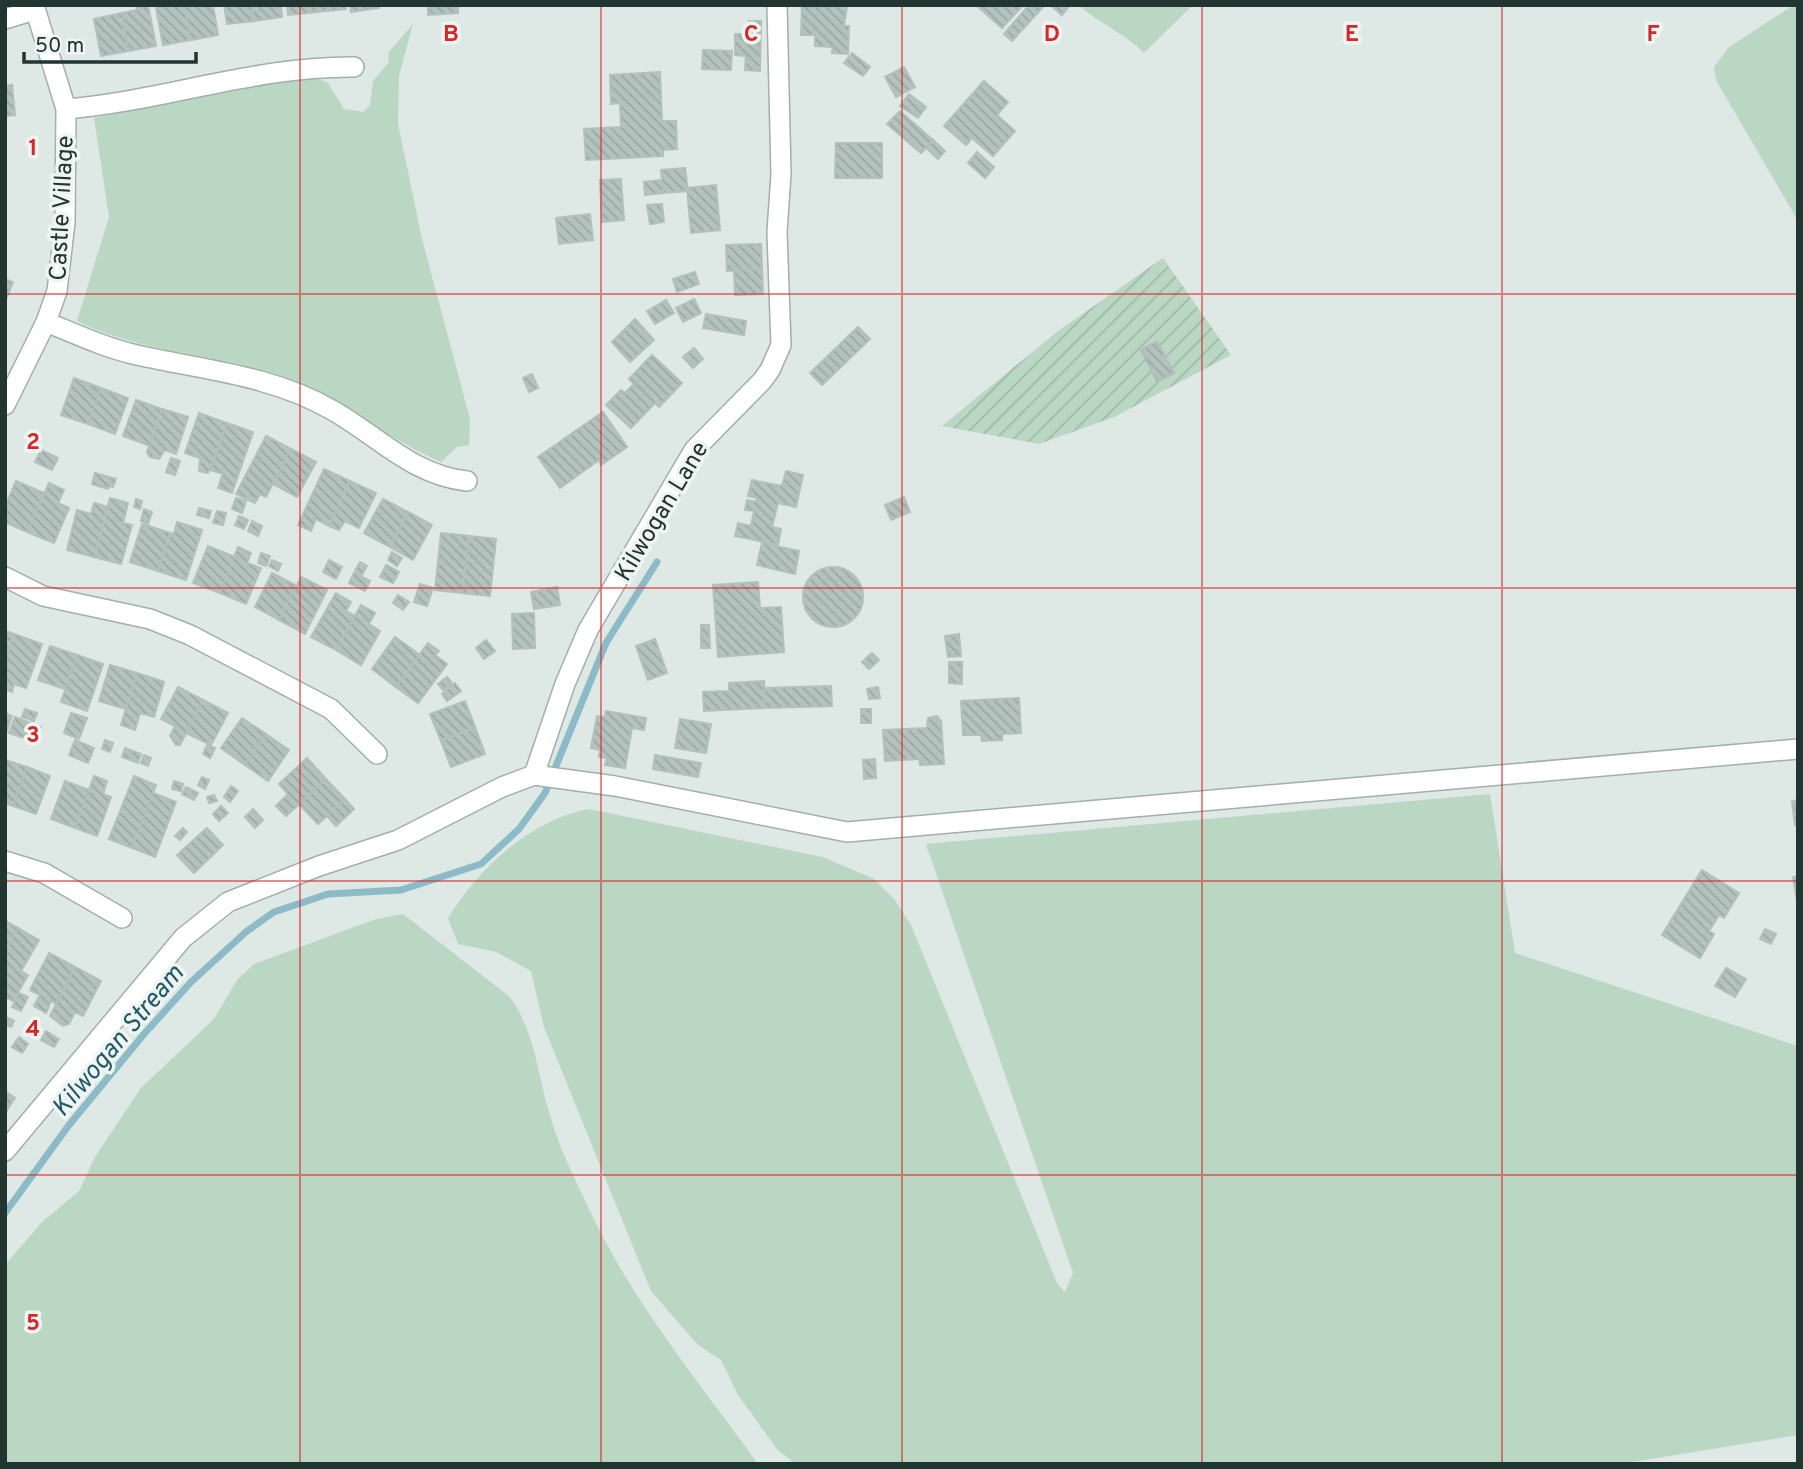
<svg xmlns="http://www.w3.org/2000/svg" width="1803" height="1469" font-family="Overpass,sans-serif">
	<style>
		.green { fill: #bad7c3 }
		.garden { fill: url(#garden-furrows) }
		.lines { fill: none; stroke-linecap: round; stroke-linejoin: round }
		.stream { stroke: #8cbac7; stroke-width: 7 }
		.building { fill: url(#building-back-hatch); stroke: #b2c0bb; stroke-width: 2 }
		.street-casing { stroke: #a2afab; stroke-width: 22 }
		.street { stroke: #fff; stroke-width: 19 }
		.grid { fill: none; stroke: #d62828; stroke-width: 2; stroke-opacity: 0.55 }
		.labels { text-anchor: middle; stroke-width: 7; stroke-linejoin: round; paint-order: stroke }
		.street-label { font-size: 24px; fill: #223531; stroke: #eef5f2 }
		.water-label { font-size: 26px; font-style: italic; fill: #245969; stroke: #eef5f2 }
		.grid-label { font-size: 23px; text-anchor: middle; font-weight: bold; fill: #d62828; stroke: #eef5f2; stroke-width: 7; stroke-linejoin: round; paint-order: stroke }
	</style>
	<defs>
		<pattern id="garden-furrows" width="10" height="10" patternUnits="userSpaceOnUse" patternTransform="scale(1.75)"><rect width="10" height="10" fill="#bad7c3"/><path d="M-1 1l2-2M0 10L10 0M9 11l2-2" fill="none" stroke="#a0b9a8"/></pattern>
		<pattern id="building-back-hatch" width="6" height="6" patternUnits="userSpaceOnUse" patternTransform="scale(1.75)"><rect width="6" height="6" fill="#b4c2bd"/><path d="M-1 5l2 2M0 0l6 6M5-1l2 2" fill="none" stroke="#9aa7a3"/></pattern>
	</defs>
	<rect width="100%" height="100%" fill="#dee8e4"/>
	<g class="green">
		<path d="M1078 5H1193L1144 53C1127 35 1099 23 1078 5Z"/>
		<path d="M1794 5H1798V221L1716 80 1714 67 1729 47Z"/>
		<path d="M413 24 399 76 398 124 422 239 470 419 469 445 457 447 441 462C385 438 338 396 281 376 214 353 141 353 77 321L109 217 94 118 229 89 316 78 328 83 344 109 363 112 370 105 373 81 389 62 388 53Z"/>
		<path d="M1490 794 1515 953 1798 1046V1435L1620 1464H795L777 1449 738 1395 721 1360 698 1345 651 1291 544 1027 531 971 496 952 458 944 448 918C479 868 530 820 589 809L823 857 874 879 895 900 911 925 1057 1283 1065 1292 1073 1273 926 844Z"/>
		<path d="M403 914 510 997C535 1032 537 1072 549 1112 558 1145 575 1180 590 1211 633 1303 699 1382 758 1464H5V1265L41 1223 79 1191 95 1157 141 1088 214 1019 237 980 254 964 376 919Z"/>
	</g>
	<path class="garden" d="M1163 258 1231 355 1114 417 1039 444 942 426 1058 331Z"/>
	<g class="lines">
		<path class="stream" d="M5 1213 69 1125 144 1034 191 982 247 931 274 912 328 894 401 890 481 864 519 829 545 793 606 643 657 562"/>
	</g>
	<g class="building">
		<path d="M136 5H148L156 46 128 51 122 13 137 10Z"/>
		<path d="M170 5H184L191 40 163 45 156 8Z"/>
		<path d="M184 5H213L218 35 191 40Z"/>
		<path d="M224 5H252L254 21 227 24Z"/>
		<path d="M252 5H281L282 17 254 21Z"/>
		<path d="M287 5H316L317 12 288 15Z"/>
		<path d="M316 5H345L346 9 317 12Z"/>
		<path d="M350 5H379V8L351 12Z"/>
		<path d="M428 5H458V13L428 15Z"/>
		<path d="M802 5H847L844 26H849L848 54 832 53 833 47 815 46V35H801Z"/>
		<path d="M976 5H1023L1002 28Z"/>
		<path d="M1029 5 1043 7 1012 41 1004 34Z"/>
		<path d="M1050 5H1070L1062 15Z"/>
		<path d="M122 13 128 51 101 56 94 19Z"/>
		<path d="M749 21H761L760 71 745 70 746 56 735 55V34H748Z"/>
		<path d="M703 50 732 51 731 70 702 69Z"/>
		<path d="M852 53 870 67 863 76 844 63Z"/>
		<path d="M904 67 915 87 896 97 885 77Z"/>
		<path d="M660 72 662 121H676L677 149 663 150V156L586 160 584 129 621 127 620 103 611 104 610 75Z"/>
		<path d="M984 81 1008 102 997 115 1015 131 993 156 972 138 966 145 944 126Z"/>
		<path d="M12 85 15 115 5 116V86Z"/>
		<path d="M909 94 926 107 918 118 900 106Z"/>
		<path d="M900 111 933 140 921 153 887 124Z"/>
		<path d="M933 140 945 151 938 159 926 148Z"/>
		<path d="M836 143H882V178H835Z"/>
		<path d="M977 152 994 167 985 178 968 163Z"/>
		<path d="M685 168 688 191 663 193 661 170Z"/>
		<path d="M621 179 624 220 602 222 600 180Z"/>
		<path d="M662 180 663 193 645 195 644 182Z"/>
		<path d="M716 185 720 230 691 233 687 188Z"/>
		<path d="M662 204 664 222 650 224 647 205Z"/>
		<path d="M590 214 593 240 559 244 556 218Z"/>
		<path d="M761 244 762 269 727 271 726 245Z"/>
		<path d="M762 269 763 294 735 295 734 270Z"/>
		<path d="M695 272 699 284 677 292 673 279Z"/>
		<path d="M5 279 13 282 5 302Z"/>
		<path d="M694 299 701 313 683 322 676 308Z"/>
		<path d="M666 300 674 313 655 324 647 311Z"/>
		<path d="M706 314 746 321 744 335 703 328Z"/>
		<path d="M635 319 654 340 630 362 612 342Z"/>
		<path d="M858 327 870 339 822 385 810 373Z"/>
		<path d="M1157 341 1174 373 1157 382 1141 350Z"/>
		<path d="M694 348 703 359 693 368 683 357Z"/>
		<path d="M652 355 682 383 659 407 655 403 631 428 606 405 621 390 625 393 634 384 629 379Z"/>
		<path d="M532 374 538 388 529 392 523 378Z"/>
		<path d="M74 378 101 388 88 424 61 415Z"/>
		<path d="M101 388 128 398 115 434 88 424Z"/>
		<path d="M136 400 162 409 150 446 123 436Z"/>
		<path d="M162 409 188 417 176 454 165 450 159 459 150 457 147 452Z"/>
		<path d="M603 412 627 447 601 465 599 460 560 488 538 457Z"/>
		<path d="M199 413 227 423 208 473 199 471 200 458 185 453Z"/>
		<path d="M227 423 253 432 232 493 218 488 223 474 211 470Z"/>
		<path d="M266 436 291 449 266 497 260 494 255 503 236 494Z"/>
		<path d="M291 449 316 462 297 497 273 484Z"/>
		<path d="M41 450 58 458 52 470 35 462Z"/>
		<path d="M171 458 180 461 175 475 166 472Z"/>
		<path d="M324 469 350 481 329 526 316 519 311 531 298 525Z"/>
		<path d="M786 471 803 475 796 507 778 503 772 527 781 529 778 545 735 536 738 523 751 526 754 511 745 510 747 500 756 502 757 498 748 496 752 480 782 486Z"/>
		<path d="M95 473 116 479 113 487 109 486 108 489 92 484Z"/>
		<path d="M16 481 44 493 27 532 5 522V507Z"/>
		<path d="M350 481 376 493 359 528 345 521 339 530 329 526Z"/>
		<path d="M49 483 64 490 58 503 69 508 54 543 27 532Z"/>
		<path d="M904 497 910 512 891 520 885 505Z"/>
		<path d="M110 498 128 503 123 523 132 525 121 564 94 557Z"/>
		<path d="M236 498 246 501 242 513 232 509Z"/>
		<path d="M136 499 142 501 140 509 134 507Z"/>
		<path d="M383 499 408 512 390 547 364 533Z"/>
		<path d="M94 503 108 507 94 557 67 550 77 510 91 514Z"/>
		<path d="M199 508 211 511 209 518 197 515Z"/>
		<path d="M144 509 152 512 148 524 141 521Z"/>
		<path d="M217 511 226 513 223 525 213 523Z"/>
		<path d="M408 512 432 525 413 560 390 547Z"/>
		<path d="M239 516 248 520 244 529 235 525Z"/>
		<path d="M252 521 262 526 258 536 248 531Z"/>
		<path d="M177 522 202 530 186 580 158 571 170 533 174 534Z"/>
		<path d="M142 524 170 533 158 571 130 562Z"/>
		<path d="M441 533 469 536 462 593 435 590Z"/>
		<path d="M469 536 496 539 490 596 462 593Z"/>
		<path d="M762 543 799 551 795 574 757 565Z"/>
		<path d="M208 546 235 557 220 593 193 583Z"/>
		<path d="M238 547 251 553 247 563 261 568 246 604 220 593Z"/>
		<path d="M392 552 402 558 397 566 388 560Z"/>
		<path d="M261 553 270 556 266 566 258 563Z"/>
		<path d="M272 560 281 564 278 571 269 566Z"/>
		<path d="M329 560 342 567 336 579 323 572Z"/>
		<path d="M360 562 367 566 362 575 355 571Z"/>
		<path d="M386 565 399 572 393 583 380 577Z"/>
		<circle cx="833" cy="597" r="30"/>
		<path d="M272 573 297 586 279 620 255 607Z"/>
		<path d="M354 573 370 581 365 591 349 583Z"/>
		<path d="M301 577 327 590 305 634 279 620Z"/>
		<path d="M758 582 760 608 781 607 784 652 718 657 713 585Z"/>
		<path d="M420 584 433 588 427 606 414 602Z"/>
		<path d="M557 587 560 605 534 609 531 592Z"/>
		<path d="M336 593 351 602 346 611 355 616 336 650 311 637Z"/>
		<path d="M398 595 409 602 403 610 393 603Z"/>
		<path d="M361 605 375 613 369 624 380 631 361 665 336 650Z"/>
		<path d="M534 613 535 648 513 649 512 614Z"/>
		<path d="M701 625H709L710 648H701Z"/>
		<path d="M5 631 14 634 5 660Z"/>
		<path d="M14 634 42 644 26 688 14 684 12 692 5 689V660Z"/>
		<path d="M959 634 961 656 948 657 945 636Z"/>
		<path d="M395 637 420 655 396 687 372 669Z"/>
		<path d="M655 639 667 673 648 680 636 646Z"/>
		<path d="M486 640 495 651 484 659 476 648Z"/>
		<path d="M428 643 439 651 435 655 447 664 418 703 396 687Z"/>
		<path d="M50 646 77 655 65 689 38 680Z"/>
		<path d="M872 653 879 660 869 669 862 662Z"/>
		<path d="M77 655 103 664 87 711 61 702Z"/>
		<path d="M949 662H962V684L949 683Z"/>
		<path d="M110 665 137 673 126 709 99 701Z"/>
		<path d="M137 673 164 682 154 717 140 713 135 730 121 725Z"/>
		<path d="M447 677 452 683 443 690 438 684Z"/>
		<path d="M764 681 765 708 704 711 703 692 729 691V683Z"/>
		<path d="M455 683 461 691 447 701 442 694Z"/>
		<path d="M831 686 832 706 765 708 764 688Z"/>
		<path d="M178 687 203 700 180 745H176L170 736 175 726 161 719Z"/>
		<path d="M878 687 880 698 869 699 867 689Z"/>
		<path d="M1019 698 1021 733 1002 734V740L982 741 981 735H963L961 701Z"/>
		<path d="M203 700 228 713 211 745 186 733Z"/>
		<path d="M465 701 475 727 441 741 430 714Z"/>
		<path d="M25 709 37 713 34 721 22 717Z"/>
		<rect x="861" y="709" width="10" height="14"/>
		<path d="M606 711 646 718 644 730 632 728 625 768 605 765 607 758 599 757 600 750 591 748 597 716 605 717Z"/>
		<path d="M5 713 12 716 5 736Z"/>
		<path d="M71 713 87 718 79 739 64 733Z"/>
		<path d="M937 716 941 721 944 764 920 765 919 759 885 761 883 730 927 728 928 718Z"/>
		<path d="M15 717 41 727 35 742 9 733Z"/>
		<path d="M242 718 266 734 245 765 221 748Z"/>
		<path d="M680 719 711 724 706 753 675 748Z"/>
		<path d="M475 727 485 754 451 767 441 741Z"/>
		<path d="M266 734 289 750 268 781 245 765Z"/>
		<path d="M75 740 94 748 88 763 69 755Z"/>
		<path d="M105 740 113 743 110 752 102 749Z"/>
		<path d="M207 745 215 748 210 758 203 754Z"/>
		<path d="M125 748 141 754 138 763 122 757Z"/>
		<path d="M144 755 151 758 148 766 141 763Z"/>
		<path d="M655 755 701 763 698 777 653 769Z"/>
		<path d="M307 758 326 779 286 816 276 806 288 794 279 784Z"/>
		<path d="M875 759 876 778 864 779 863 760Z"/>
		<path d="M5 760 27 767 13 806 5 803Z"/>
		<path d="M27 767 50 776 36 814 13 806Z"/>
		<path d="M94 776 107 781 103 794 111 797 97 836 75 828Z"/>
		<path d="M134 776 156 785 132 848 109 839Z"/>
		<path d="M202 777 209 780 205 789 198 785Z"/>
		<path d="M326 779 345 799 318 824 299 804Z"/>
		<path d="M65 781 89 790 75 828 51 819Z"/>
		<path d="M174 781 183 784 181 791 172 789Z"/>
		<path d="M231 786 238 791 230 802 224 797Z"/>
		<path d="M186 787 198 793 194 800 182 794Z"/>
		<path d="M153 793 176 802 155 857 132 848Z"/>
		<path d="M214 795 217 801 209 803 207 797Z"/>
		<path d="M345 799 354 809 336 826 327 816Z"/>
		<path d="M1798 800V825H1795L1792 801Z"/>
		<path d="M221 806 228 813 219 821 213 814Z"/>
		<path d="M253 809 263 820 255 828 245 817Z"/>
		<path d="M183 828 187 832 180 840 175 836Z"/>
		<path d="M207 828 223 845 194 873 177 855Z"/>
		<path d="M1702 870 1739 893 1724 918 1719 915 1709 931 1714 934 1700 958 1662 935Z"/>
		<path d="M1798 876V907L1793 877Z"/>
		<path d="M5 921 18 928 5 951Z"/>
		<path d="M18 928 39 940 21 971 28 975 13 1001 5 997V951Z"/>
		<path d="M1765 929 1776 934 1771 944 1760 939Z"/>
		<path d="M49 953 75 967 56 1004 51 1001 46 1013 34 1006 40 995 30 990Z"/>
		<path d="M75 967 101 981 83 1016 75 1012 69 1024 63 1026 50 1016Z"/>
		<path d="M1726 968 1746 979 1735 997 1715 986Z"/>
		<path d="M19 993 28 997 21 1011 12 1007Z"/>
		<path d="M8 1018 14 1021 11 1027 5 1024Z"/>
		<path d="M46 1031 59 1039 54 1047 41 1040Z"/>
		<path d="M19 1037 28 1044 22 1053 12 1047Z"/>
		<path d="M5 1091 15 1098 5 1113Z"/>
	</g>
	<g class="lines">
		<g class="street-casing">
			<g id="street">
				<path d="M5 19 35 10"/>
				<path d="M66 109C163 101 256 66 354 67"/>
				<path d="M46 322C76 334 105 348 137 355 204 370 271 375 332 410 378 436 412 475 467 481"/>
				<path d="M5 405 46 322 57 291 65 222 66 109 34 5"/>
				<path d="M5 577 43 596 150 619 190 635 331 709 377 754"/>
				<path d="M534 775 565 684 588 630 694 450 762 381 770 370 781 345 777 232 781 174 777 5"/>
				<path d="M5 861 44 873 122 918"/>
				<path d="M5 1151 183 938 228 902 319 866 398 840 502 787 534 775 615 786 847 832 1798 749"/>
			</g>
		</g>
		<use href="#street" class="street"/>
	</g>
	<path class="grid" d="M300 5V1464M601 5V1464M902 5V1464M1202 5V1464M1502 5V1464M5 294H1798M5 588H1798M5 881H1798M5 1175H1798"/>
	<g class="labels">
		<g class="street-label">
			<text transform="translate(61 208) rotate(-87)" y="8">Castle Village</text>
			<text transform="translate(661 511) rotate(-59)" y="8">Kilwogan Lane</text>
		</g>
		<g class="water-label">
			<text transform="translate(117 1040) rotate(-50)" y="9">Kilwogan Stream</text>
		</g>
	</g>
	<g class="grid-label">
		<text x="451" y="41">B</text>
		<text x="751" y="41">C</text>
		<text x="1052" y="41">D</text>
		<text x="1352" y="41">E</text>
		<text x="1653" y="41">F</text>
		<text x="33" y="155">1</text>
		<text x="33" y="449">2</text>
		<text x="33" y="742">3</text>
		<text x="33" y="1036">4</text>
		<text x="33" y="1330">5</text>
	</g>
	<rect width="1803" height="1469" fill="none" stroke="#223531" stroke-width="14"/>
	<path d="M24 52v10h172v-10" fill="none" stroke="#223531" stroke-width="3.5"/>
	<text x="35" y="52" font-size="21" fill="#223531" stroke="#eef5f2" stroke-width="5" paint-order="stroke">50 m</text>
</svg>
